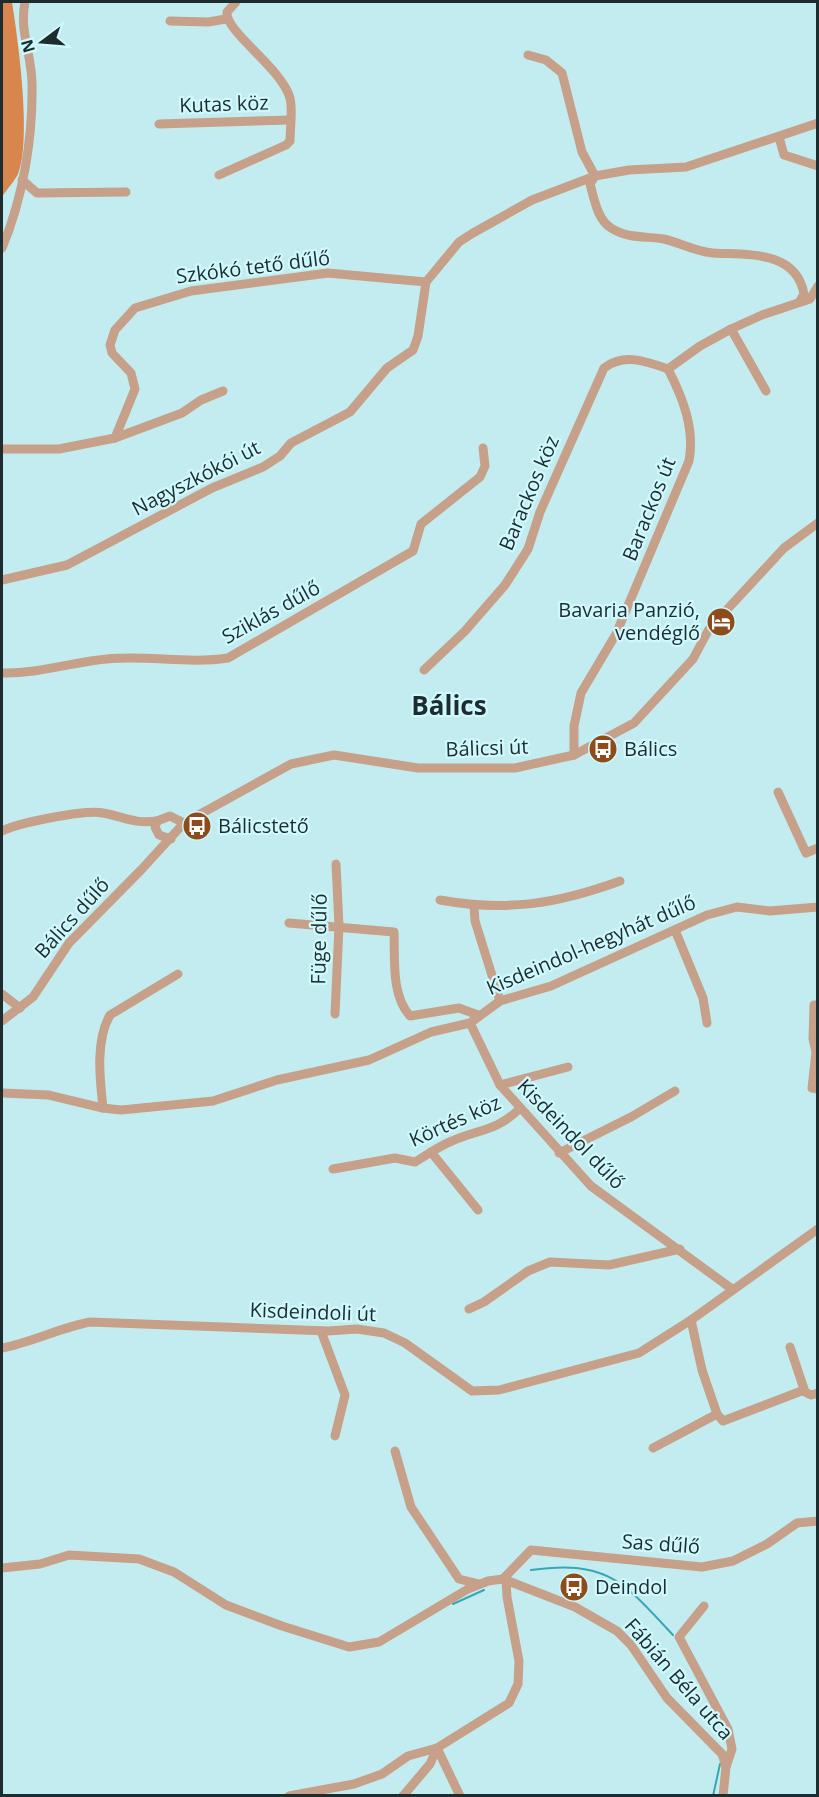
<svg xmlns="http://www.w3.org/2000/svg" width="819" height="1797" font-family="'Open Sans',sans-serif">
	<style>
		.forest { fill: #d9864e }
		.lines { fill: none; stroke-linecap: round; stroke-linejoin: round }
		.stream { stroke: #37a7b2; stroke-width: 2 }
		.minor { stroke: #c6a089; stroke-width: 9 }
		.labels { text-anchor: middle; stroke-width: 4.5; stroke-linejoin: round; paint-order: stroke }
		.street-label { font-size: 20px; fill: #1d2d2f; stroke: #d0f9fe }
		.poi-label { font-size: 20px; fill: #1d2d2f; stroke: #d0f9fe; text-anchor: start }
		.district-label { font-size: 26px; font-weight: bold; fill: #1d2d2f; stroke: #d0f9fe }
	</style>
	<rect width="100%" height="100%" fill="#c3ecf0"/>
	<path class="forest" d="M2 2H12C18 40 32 140 18 174 14 182 7 189 2 197Z"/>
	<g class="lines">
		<g class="stream">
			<path d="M531 1570C608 1559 624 1583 673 1635"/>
			<path d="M453 1604 484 1590"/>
			<path d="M713 1796 720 1764"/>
		</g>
		<g class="minor">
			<path d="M170 21 208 22 226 19"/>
			<path d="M528 55 546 60 562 73 582 152 595 176 590 184C594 198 597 219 611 228 628 239 646 236 664 239 681 243 696 252 713 253 747 255 796 250 804 294L800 301"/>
			<path d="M159 124 290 120"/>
			<path d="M779 137 784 155 818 166"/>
			<path d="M219 175 286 145 290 141C290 128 293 111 290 98 281 67 225 32 227 12L236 2"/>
			<path d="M22 180 37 193 126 192"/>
			<path d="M2 248C23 198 33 138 32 84 32 55 19 31 25 2"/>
			<path d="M731 329 766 391"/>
			<path d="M115 438 182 413 201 400 223 391"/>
			<path d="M2 449H59L115 438 135 389 131 373 112 353 110 345 115 330 135 308 191 291 328 273 426 282"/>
			<path d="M2 580 67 565 212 488 263 467 280 456 291 443 350 412 387 368 413 350 418 336 426 282 459 242 473 233 532 200 595 176 629 170 686 167 818 123"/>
			<path d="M424 670 465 631 505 585 528 549 540 512 604 368C624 353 646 361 668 369"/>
			<path d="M2 673C38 674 72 662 107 659 148 655 187 664 228 658L413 551 421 524 480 477 485 466 483 448"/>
			<path d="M574 755V726L581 693 616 634 689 461C695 429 683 398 668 369L700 346 731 329 762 315 810 299 818 286"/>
			<path d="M778 792 806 853 818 848"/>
			<path d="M2 831C18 823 86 809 103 813 125 817 133 824 157 821"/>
			<path d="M171 839 159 835 155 827 157 821 170 816 184 823"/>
			<path d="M440 900C506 912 557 904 620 881"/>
			<path d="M474 906 475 921 500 1001"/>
			<path d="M289 923 394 932C395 959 391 995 410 1016L459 1008 478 1015"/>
			<path d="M675 930 703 998 707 1023"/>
			<path d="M2 994 20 1008"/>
			<path d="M818 1005H814L813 1039 816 1052 812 1088 818 1089"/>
			<path d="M335 1014 339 926 336 864"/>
			<path d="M2 1021 33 997 69 943 141 870 184 823 291 764 334 755 418 768H515L574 755 634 723 693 659 709 629 784 548 818 523"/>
			<path d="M470 1023 500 1085 591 1186 732 1289"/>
			<path d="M500 1085 568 1067"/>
			<path d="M2 1093 49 1095 103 1108 121 1110 213 1101 277 1080 369 1060 431 1032 470 1023 500 1001 551 986 707 915 737 907 770 911 818 907"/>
			<path d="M103 1108C100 1080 95 1041 110 1015L178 974"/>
			<path d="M431 1152 478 1210"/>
			<path d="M559 1153 631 1117 675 1091"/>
			<path d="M333 1169 395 1158 415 1162C427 1155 439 1146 452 1141 477 1130 499 1130 519 1109"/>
			<path d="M469 1309 484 1302 528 1271 550 1262 609 1265 680 1249"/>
			<path d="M691 1320 702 1370 717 1414 723 1421 804 1390"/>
			<path d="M321 1331 345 1395 335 1436"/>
			<path d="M790 1347 805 1392 811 1395 818 1393"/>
			<path d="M2 1348C33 1342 59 1328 90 1322L328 1331 357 1329 384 1333 405 1343 472 1391 499 1390 639 1353 691 1320 818 1229"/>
			<path d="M653 1448 717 1414"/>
			<path d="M395 1451 411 1507 459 1579 479 1584"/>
			<path d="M2 1568 40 1564 69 1555 139 1559 174 1572 226 1605 282 1626 349 1647 379 1642 468 1589 488 1581 503 1579 575 1607 617 1631 631 1645 667 1698 722 1754 726 1767 723 1796"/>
			<path d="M503 1579 531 1550 702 1567 733 1561 767 1544 797 1523 818 1521"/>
			<path d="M704 1606 679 1637 728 1729 732 1749 726 1767"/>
			<path d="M289 1796 354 1784 382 1774 408 1756 437 1748 460 1796"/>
			<path d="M403 1796 430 1764 437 1748 509 1703 518 1684 519 1661 507 1597 506 1580"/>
		</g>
	</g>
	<defs>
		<g id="hotel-disc" transform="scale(1.5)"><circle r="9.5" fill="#8f4c1b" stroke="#d0f9fe"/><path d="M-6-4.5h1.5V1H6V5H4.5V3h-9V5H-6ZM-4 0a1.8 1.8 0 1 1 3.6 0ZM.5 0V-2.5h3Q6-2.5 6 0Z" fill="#fff"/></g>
		<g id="bus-disc" transform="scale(1.5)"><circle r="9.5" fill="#8f4c1b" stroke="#d0f9fe"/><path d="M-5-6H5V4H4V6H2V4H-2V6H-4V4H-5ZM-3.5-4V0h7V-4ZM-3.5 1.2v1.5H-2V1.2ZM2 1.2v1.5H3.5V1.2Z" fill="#fff"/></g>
	</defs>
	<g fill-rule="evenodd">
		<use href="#hotel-disc" x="721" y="622"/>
		<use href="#bus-disc" x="603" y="749"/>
		<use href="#bus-disc" x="197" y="826"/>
		<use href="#bus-disc" x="574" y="1587"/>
	</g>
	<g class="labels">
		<g class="street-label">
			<text transform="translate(224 104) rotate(-2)" y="7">Kutas köz</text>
			<text transform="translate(253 267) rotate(-7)" y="7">Szkókó tető dűlő</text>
			<text transform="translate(196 478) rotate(-27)" y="7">Nagyszkókói út</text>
			<text transform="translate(529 493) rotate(-67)" y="7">Barackos köz</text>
			<text transform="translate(649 509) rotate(-68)" y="7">Barackos út</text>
			<text transform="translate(271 612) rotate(-29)" y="7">Sziklás dűlő</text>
			<text transform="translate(487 748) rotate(-2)" y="7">Bálicsi út</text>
			<text transform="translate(72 918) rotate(-48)" y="7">Bálics dűlő</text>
			<text transform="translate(319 939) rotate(-89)" y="7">Füge dűlő</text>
			<text transform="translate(591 945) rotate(-23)" y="7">Kisdeindol-hegyhát dűlő</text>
			<text transform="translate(455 1121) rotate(-24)" y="7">Körtés köz</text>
			<text transform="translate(571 1134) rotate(46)" y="7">Kisdeindol dűlő</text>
			<text transform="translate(313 1312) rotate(2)" y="7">Kisdeindoli út</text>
			<text transform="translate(661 1544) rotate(4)" y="7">Sas dűlő</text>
			<text transform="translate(679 1679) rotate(49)" y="7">Fábián Béla utca</text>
		</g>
		<g class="poi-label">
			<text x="700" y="617" text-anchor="end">Bavaria Panzió,<tspan x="700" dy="23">vendéglő</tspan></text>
			<text x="624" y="756">Bálics</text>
			<text x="218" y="833">Bálicstető</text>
			<text x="595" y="1594">Deindol</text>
		</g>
		<g class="district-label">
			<text x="449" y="715">Bálics</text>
		</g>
	</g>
	<rect width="819" height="1797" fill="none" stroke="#1d2d2f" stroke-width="6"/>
	<g transform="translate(42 42) rotate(254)" stroke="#d0f9fe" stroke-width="4.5" paint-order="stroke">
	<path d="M0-4.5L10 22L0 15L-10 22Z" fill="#1d2d2f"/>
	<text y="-9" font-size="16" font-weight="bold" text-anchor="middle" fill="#1d2d2f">N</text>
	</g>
</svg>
